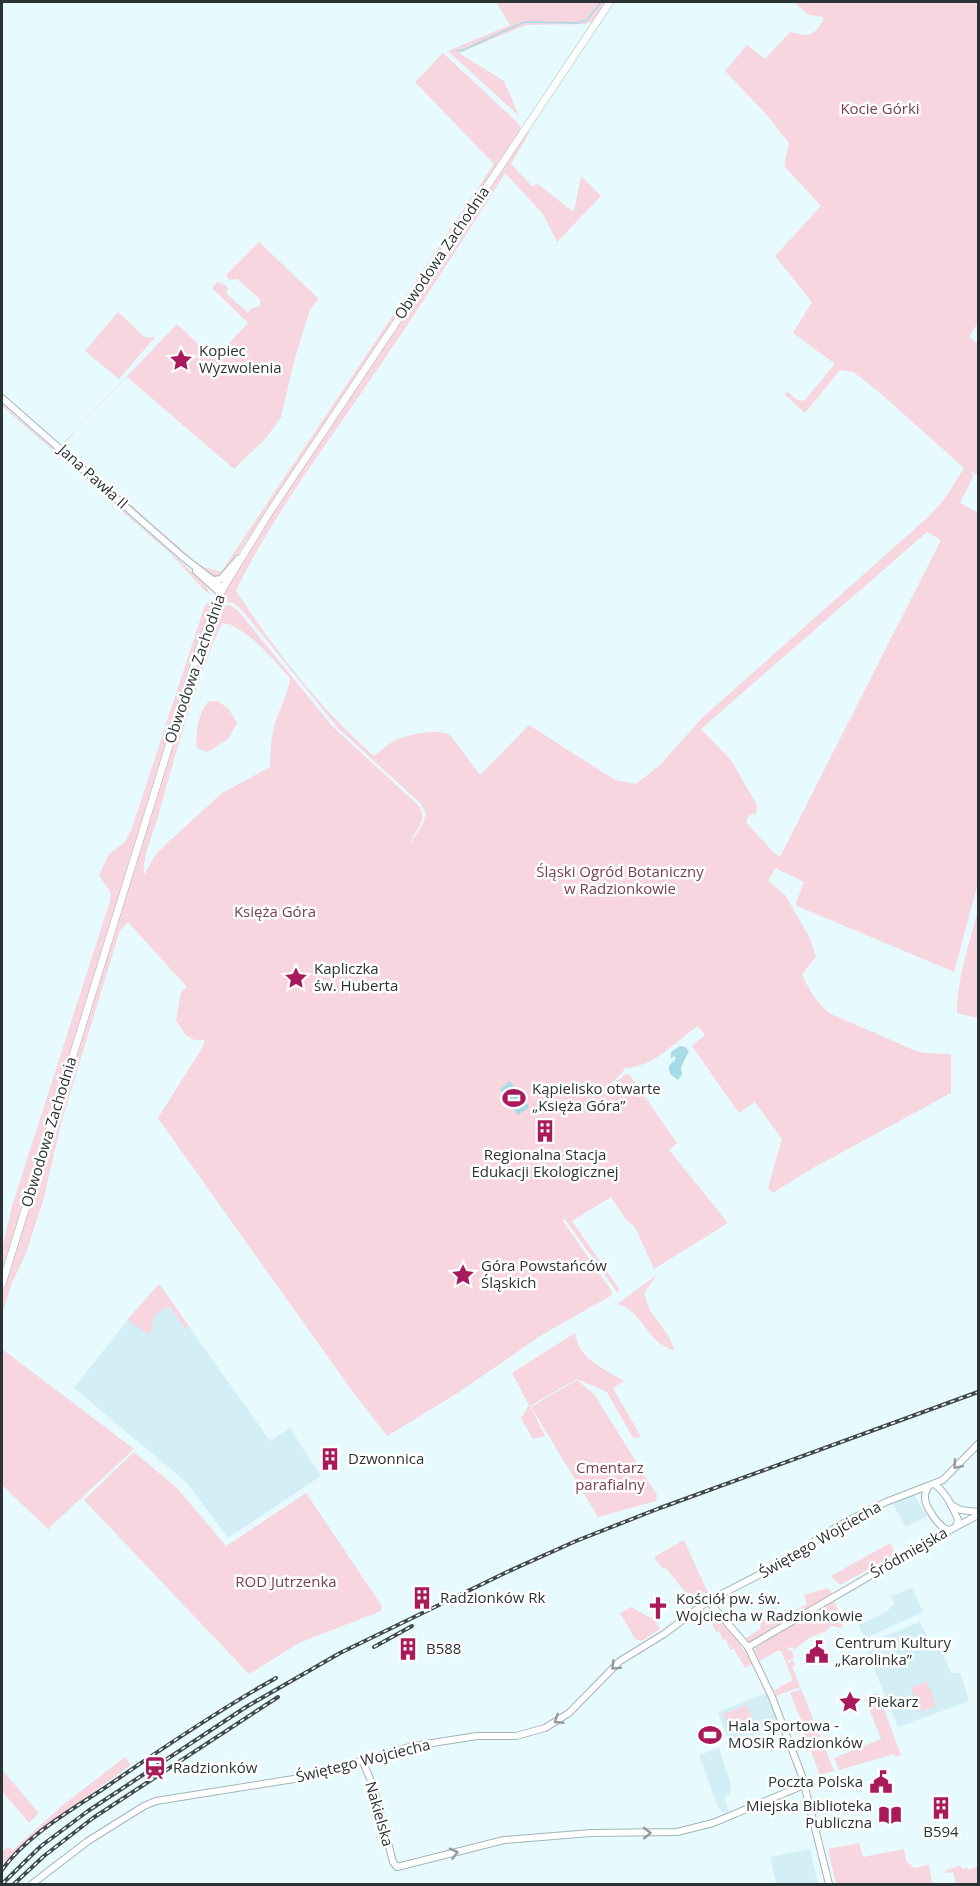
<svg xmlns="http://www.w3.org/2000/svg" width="980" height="1886" font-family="'Open Sans',sans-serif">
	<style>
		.built { fill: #d3eef5 }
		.green { fill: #f8d6df; fill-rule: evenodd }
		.water { fill: #a7dbe7 }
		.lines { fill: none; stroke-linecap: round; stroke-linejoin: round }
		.stream { stroke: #a7dbe7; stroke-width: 1.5 }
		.tertiary-casing { stroke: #a3b5b9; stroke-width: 8 }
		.secondary-casing { stroke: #a3b5b9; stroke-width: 8 }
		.tertiary { stroke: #fff; stroke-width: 6 }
		.secondary { stroke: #fff; stroke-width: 7 }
		.rail-casing { stroke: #414a4c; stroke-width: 4 }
		.rail { stroke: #fff; stroke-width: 1.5; stroke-dasharray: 4.5; stroke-linecap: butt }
		.oneway { stroke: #96999a }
		.labels { text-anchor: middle; stroke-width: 5; stroke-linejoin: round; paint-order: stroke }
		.park-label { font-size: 15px; fill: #7b4053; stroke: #fff }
		.street-label { font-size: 15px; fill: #2c3335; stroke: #fff }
		.poi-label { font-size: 15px; fill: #2c3335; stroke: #fff; text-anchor: start }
	</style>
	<rect width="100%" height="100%" fill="#e7fafe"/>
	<g class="built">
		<path d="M159 1284 270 1441 290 1428 321 1476 228 1538 187 1483 74 1388 125 1323Z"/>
		<path d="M914 1495 927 1516 906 1527 893 1504Z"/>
		<path d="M912 1588 923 1612 864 1639 859 1625 886 1612 895 1603 891 1596Z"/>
		<path d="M920 1622 931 1643 938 1641 951 1673H960L969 1701 898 1727 864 1644Z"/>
		<path d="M766 1693 778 1724 730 1745 718 1712Z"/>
		<path d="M719 1748 731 1785 730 1795 724 1797 729 1811 723 1813 718 1807 699 1755Z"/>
		<path d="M810 1849 818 1884H776L770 1857Z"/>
	</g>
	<g class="green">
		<path d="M496 2H606L592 22 585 24 526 25 459 53 504 81 519 116 448 51 510 25Z"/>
		<path d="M793 2H978V322L969 338 978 343V475L968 470 974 475 960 503 977 512 978 509V883L954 972 797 906 796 903 804 882 775 868 768 881 785 895 810 938 816 957 802 974C808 989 817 1003 829 1013L914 1050 924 1053 951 1054V1093L813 1168 773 1193 768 1188 782 1139 755 1102 739 1113 692 1046 705 1035 698 1026C675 1041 654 1068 624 1068L623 1072 605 1089 607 1091 624 1075 629 1074 677 1143 669 1150 728 1223 654 1269 635 1227 626 1220 611 1197 572 1221 620 1290 617 1292 564 1218 563 1221 611 1290 612 1295 540 1336 458 1393 387 1436 347 1384 158 1118 202 1048 205 1040C186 1041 186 1035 176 1021L181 992 187 987 128 922 120 930 62 1120 43 1201 25 1256 11 1285 2 1315V1292L201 652 219 606 231 605 240 613 333 727 419 806C429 821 413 831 410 844L423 824 426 813 420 803 338 728 242 610 233 603 221 600 253 542 527 132H530L511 164 532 186 538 184 572 211H574L581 176 601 196 557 242 543 214 505 173C456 251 407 327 355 402 313 463 268 524 236 591 275 650 320 709 374 756 381 752 386 745 393 741 405 735 438 728 450 735L480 775 529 725 615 780 636 784 660 765 702 718 926 519 943 501 964 468 879 392 853 372 840 370 805 413 785 395 787 391 797 400 804 401 835 364 793 333 812 302 775 256 821 206 784 166 789 143 766 114 725 71 747 45 765 59 790 32C809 36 812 38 823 21V17L809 15ZM927 532 941 540 780 857 773 852 746 822 749 815 756 814 757 805 731 760 701 729ZM222 623C243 623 275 662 290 678 288 695 280 707 275 723 271 738 270 752 270 767L222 793 164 846 154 857 144 875C142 857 153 834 158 817 176 752 194 684 222 623Z"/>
		<path d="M443 53 519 124 521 131 231 564 222 577H213L181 552 66 450 63 443 177 324 214 359 248 323 212 288 217 282 222 283 228 288 226 293 248 313 251 309 260 306V299L237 279 229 280 226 275 259 242 319 299 310 309 294 362 281 417 267 437 234 469 127 377 76 430 65 443 66 448 197 563 204 567 221 572 494 164 415 82Z"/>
		<path d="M118 312 143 336 149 338 155 337 119 379 85 351Z"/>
		<path d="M2 404 173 554 206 586 210 594 206 592 171 554 2 406Z"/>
		<path d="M210 602 212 603 186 679 2 1272V1249L12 1206 110 901 111 893 99 875 109 854 125 842 132 828 205 605Z"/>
		<path d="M217 701 228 708 237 723 229 738 208 752 197 748C195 733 198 714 208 702Z"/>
		<path d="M978 909V1018L957 1013C957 977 970 944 978 909Z"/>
		<path d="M657 1275 644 1293 649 1309 669 1337 675 1350C648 1346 643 1310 617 1304Z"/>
		<path d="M159 1284 189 1326 185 1328 169 1306C149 1316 155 1317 150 1335L127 1320Z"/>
		<path d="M575 1333C579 1360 603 1368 624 1381L613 1388 641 1437 633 1438 607 1392 577 1379 530 1406 545 1436 533 1439 521 1418 529 1405 512 1373Z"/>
		<path d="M2 1349 134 1449 50 1527 49 1530 2 1485Z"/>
		<path d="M577 1380 594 1394 657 1495 656 1501 598 1517 531 1407Z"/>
		<path d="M134 1452 177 1488 226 1546 306 1493 382 1606 381 1611 299 1643 249 1674 84 1500Z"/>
		<path d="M684 1540 709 1595 694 1603 666 1568 663 1569 654 1557Z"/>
		<path d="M890 1543 896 1554 840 1585 831 1576Z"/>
		<path d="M828 1588 833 1595 749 1642 746 1638 760 1629 761 1621 764 1619 768 1625 807 1604 804 1595Z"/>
		<path d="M834 1602 843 1618 842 1628 832 1626 826 1631 809 1638 795 1649 789 1647 786 1649 792 1651 794 1658 788 1661 789 1663 792 1660 794 1661 796 1669 794 1665 792 1666 800 1687 776 1696 774 1690 793 1680 781 1651H777L760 1661 755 1651 756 1647Z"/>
		<path d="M631 1607 656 1621 660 1629 642 1641 635 1639 620 1613Z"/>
		<path d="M717 1618 737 1640 753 1664 745 1668 734 1649 730 1650 726 1639 723 1640 719 1631 716 1632 711 1622Z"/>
		<path d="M927 1681 936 1706 920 1712 911 1688Z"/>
		<path d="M801 1689 834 1771 820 1775 804 1733 806 1731 790 1693Z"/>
		<path d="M878 1693 901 1755 895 1757 894 1754 839 1770 834 1758 881 1739 865 1698Z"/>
		<path d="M747 1705 752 1719 728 1728 723 1714Z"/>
		<path d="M125 1757 131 1765 36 1833 2 1864V1851L8 1847 13 1850 63 1805Z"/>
		<path d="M2 1770 39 1813 29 1823 2 1791Z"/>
		<path d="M859 1843 863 1857 904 1849 906 1861 914 1868 929 1865 932 1884H836L828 1849Z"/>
		<path d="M960 1866 962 1869 967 1868 968 1870 978 1866V1884H956L953 1872 945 1873 946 1870Z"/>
	</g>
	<g class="water">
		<path d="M680 1046 685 1047 689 1051 681 1067 682 1075 678 1080 670 1074C667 1061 672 1066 676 1058L674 1056 671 1059V1052Z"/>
		<path d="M510 1081 529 1107 518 1115 500 1089Z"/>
	</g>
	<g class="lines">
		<path class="stream" d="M456 50 461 51 524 22 578 23 587 20 601 2"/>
		<g class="tertiary-casing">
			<g id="tertiary">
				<path d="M2 398 184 558 223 588"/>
				<path d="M196 571 220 593"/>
				<path d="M213 580 221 579 238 559"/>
				<path d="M934 1484C946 1492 953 1507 958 1520L956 1526"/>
				<path d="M928 1487C927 1490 925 1492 925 1496 924 1506 940 1529 949 1530"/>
				<path d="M951 1505 961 1510 978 1512"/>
				<path d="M708 1601 748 1647 772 1697 802 1776 829 1884"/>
				<path d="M748 1647 935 1538 978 1515"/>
				<path d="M362 1760 374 1788 393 1862 397 1867 504 1840 591 1833 677 1832 713 1823 804 1785"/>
				<path d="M32 1884 88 1841 144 1806 156 1801 300 1778 413 1746 477 1736H516L545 1728 569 1713 620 1661 664 1634 708 1601 796 1556 821 1536 851 1519 886 1502 943 1480 978 1444"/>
			</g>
		</g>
		<g class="secondary-casing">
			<path id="secondary" d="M2 1284 200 646 223 588 269 513 610 2"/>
		</g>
		<use href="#tertiary" class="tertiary"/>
		<use href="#secondary" class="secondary"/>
		<g class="rail-casing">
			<g id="rail">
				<path d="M374 1647 412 1626"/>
				<path d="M2 1870C27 1835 70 1811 106 1787 161 1749 217 1711 276 1678"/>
				<path d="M2 1884 41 1846 88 1811 246 1707 340 1653 507 1572 576 1541 660 1508 978 1392"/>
				<path d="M14 1884 44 1856 93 1818 278 1697"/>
			</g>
		</g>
		<use href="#rail" class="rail"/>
	</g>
	<defs><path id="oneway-chevron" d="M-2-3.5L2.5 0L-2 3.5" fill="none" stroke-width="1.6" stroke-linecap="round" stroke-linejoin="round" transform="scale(1.5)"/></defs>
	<g class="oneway">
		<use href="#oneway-chevron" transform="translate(957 1465) rotate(131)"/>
		<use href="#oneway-chevron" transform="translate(615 1666) rotate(136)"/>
		<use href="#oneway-chevron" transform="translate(558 1720) rotate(147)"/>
		<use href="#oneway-chevron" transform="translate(647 1833) rotate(-1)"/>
		<use href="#oneway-chevron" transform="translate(454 1853) rotate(-14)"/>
	</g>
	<defs>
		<g id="sight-bare" transform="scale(1.8)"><path d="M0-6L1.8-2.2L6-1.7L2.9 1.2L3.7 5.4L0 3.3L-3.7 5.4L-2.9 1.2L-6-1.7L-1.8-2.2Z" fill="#a81a5b" stroke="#fff" stroke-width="2.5" paint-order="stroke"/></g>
		<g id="stadium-bare" transform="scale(1.8)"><path d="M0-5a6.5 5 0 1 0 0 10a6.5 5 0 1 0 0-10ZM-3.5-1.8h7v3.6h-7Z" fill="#a81a5b" stroke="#fff" stroke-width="2.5" paint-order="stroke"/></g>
		<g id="building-bare" transform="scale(1.8)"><path d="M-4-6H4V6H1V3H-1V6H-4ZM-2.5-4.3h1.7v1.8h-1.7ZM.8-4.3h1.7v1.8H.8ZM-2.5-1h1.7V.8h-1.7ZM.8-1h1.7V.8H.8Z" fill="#a81a5b" stroke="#fff" stroke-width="2.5" paint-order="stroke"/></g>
		<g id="church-bare" transform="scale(1.8)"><path d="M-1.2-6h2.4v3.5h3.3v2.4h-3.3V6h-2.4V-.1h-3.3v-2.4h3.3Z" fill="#a81a5b" stroke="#fff" stroke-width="2.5" paint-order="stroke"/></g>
		<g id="civic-bare" transform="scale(1.8)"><path d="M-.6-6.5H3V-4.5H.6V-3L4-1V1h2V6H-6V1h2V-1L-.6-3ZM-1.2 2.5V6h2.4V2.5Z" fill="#a81a5b" stroke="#fff" stroke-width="2.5" paint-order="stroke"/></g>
		<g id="station-bare" transform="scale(1.8)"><path d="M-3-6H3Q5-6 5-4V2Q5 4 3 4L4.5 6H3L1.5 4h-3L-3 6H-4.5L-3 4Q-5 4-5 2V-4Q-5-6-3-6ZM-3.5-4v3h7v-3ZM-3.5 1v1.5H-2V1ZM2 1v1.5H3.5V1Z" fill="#a81a5b" stroke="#fff" stroke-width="2.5" paint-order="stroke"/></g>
		<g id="library-bare" transform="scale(1.8)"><path d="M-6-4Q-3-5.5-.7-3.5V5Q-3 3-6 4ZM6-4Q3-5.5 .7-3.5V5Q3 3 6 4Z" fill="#a81a5b" stroke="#fff" stroke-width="2.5" paint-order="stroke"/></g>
	</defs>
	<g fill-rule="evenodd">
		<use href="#sight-bare" x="181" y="360"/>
		<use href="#sight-bare" x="296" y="978"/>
		<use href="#stadium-bare" x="514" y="1098"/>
		<use href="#building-bare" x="545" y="1131"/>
		<use href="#sight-bare" x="463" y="1275"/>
		<use href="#building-bare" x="330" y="1459"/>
		<use href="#building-bare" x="422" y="1598"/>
		<use href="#church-bare" x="658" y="1608"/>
		<use href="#building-bare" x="408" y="1649"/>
		<use href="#civic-bare" x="817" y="1652"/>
		<use href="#sight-bare" x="850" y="1702"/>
		<use href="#stadium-bare" x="710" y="1735"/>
		<use href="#station-bare" x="155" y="1768"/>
		<use href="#civic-bare" x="881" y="1782"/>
		<use href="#building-bare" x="941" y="1808"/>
		<use href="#library-bare" x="890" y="1815"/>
	</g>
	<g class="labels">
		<g class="park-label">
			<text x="880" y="114">Kocie Górki</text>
			<text x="620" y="877">Śląski Ogród Botaniczny<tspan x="620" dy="17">w Radzionkowie</tspan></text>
			<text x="275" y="917">Księża Góra</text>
			<text x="610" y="1473">Cmentarz<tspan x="610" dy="17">parafialny</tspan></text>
			<text x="286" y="1587">ROD Jutrzenka</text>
		</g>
		<g class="street-label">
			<text transform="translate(442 253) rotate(-56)" y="5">Obwodowa Zachodnia</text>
			<text transform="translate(93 477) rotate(42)" y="5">Jana Pawła II</text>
			<text transform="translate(195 669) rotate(-71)" y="5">Obwodowa Zachodnia</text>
			<text transform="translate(49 1132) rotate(-73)" y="5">Obwodowa Zachodnia</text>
			<text transform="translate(820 1540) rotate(-30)" y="5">Świętego Wojciecha</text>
			<text transform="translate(909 1553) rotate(-30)" y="5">Śródmiejska</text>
			<text transform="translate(363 1761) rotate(-14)" y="5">Świętego Wojciecha</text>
			<text transform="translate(379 1814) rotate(74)" y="5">Nakielska</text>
		</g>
		<g class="poi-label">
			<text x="199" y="356">Kopiec<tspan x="199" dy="17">Wyzwolenia</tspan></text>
			<text x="314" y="974">Kapliczka<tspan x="314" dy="17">św. Huberta</tspan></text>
			<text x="532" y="1094">Kąpielisko otwarte<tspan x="532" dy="17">„Księża Góra”</tspan></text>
			<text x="545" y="1160" text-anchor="middle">Regionalna Stacja<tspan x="545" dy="17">Edukacji Ekologicznej</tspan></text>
			<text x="481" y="1271">Góra Powstańców<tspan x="481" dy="17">Śląskich</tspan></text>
			<text x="348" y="1464">Dzwonnica</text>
			<text x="440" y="1603">Radzionków Rk</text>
			<text x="676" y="1604">Kościół pw. św.<tspan x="676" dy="17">Wojciecha w Radzionkowie</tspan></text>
			<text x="835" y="1648">Centrum Kultury<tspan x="835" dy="17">„Karolinka”</tspan></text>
			<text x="426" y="1654">B588</text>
			<text x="868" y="1707">Piekarz</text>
			<text x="728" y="1731">Hala Sportowa -<tspan x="728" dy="17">MOSiR Radzionków</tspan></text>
			<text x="173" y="1773">Radzionków</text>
			<text x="863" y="1787" text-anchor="end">Poczta Polska</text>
			<text x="872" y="1811" text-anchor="end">Miejska Biblioteka<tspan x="872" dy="17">Publiczna</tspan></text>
			<text x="941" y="1837" text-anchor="middle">B594</text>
		</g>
	</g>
	<rect width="980" height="1886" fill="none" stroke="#2c3335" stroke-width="6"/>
</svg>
